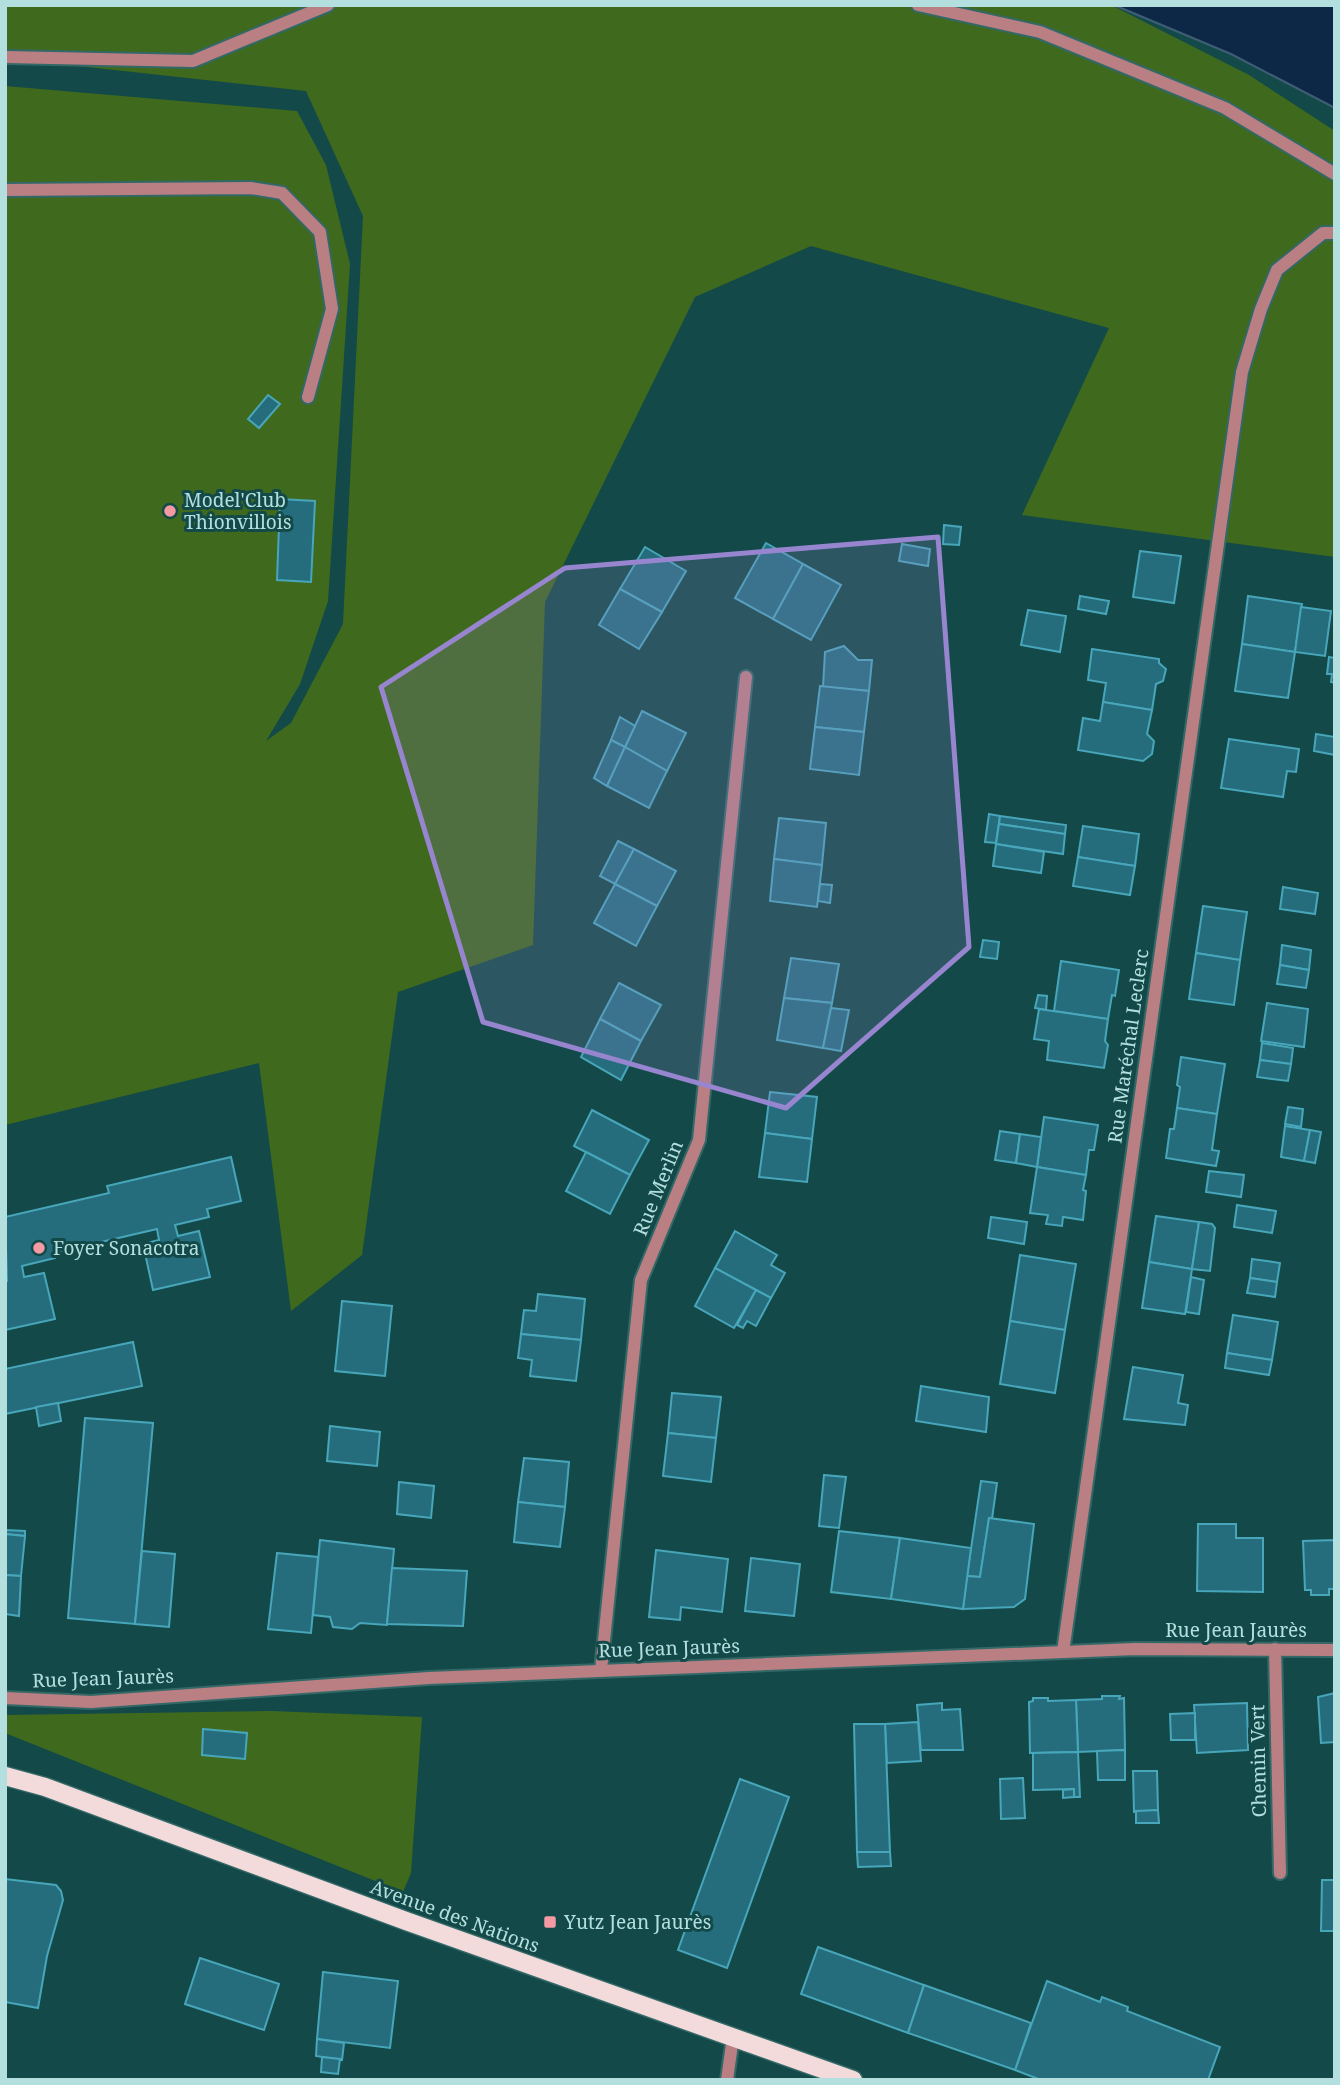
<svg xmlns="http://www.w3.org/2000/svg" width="1340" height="2085" font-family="'Noto Serif',serif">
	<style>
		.green { fill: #3f6a1d }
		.water { fill: #0d2746; stroke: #3f5e74; stroke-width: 2 }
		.building { fill: #256d7d; stroke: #48a6ba; stroke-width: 2 }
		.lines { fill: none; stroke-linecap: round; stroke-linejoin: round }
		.minor-casing { stroke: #336867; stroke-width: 16 }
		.major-casing { stroke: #336867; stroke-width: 21 }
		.minor { stroke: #ba7f83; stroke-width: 12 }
		.major { stroke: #f3dadb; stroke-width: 18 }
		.marked { fill: #9786cf; fill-opacity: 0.2; stroke: #9786cf; stroke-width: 5; stroke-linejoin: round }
		.poi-dot { fill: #f49aa2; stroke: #134a49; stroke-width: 2.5 }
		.labels { text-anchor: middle; stroke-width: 6; stroke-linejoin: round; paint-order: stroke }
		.poi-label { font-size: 19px; fill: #b3e0df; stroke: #134a49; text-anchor: start }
		.street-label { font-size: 19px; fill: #b3e0df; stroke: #134a49 }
	</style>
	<rect width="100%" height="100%" fill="#134a49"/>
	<g class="green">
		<path d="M5 5H1111L1249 75 1335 131V557L1022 515 1109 328 811 246 695 297 545 602 533 945 398 992 362 1255 291 1311 259 1063 5 1125V86L297 111 326 165 350 264 328 601 300 684 266 741 291 723 343 624 363 216 306 91 5 58Z"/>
		<path d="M271 1711 422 1717 411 1873 403 1892 5 1733V1715Z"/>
	</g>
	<path class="water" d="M1114 5H1335V108L1231 54Z"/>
	<g class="building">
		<path d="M268 395 280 404 259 428 248 419Z"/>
		<path d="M280 499 315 501 311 582 277 580Z"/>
		<path d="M944 525 961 527 959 545 943 544Z"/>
		<path d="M766 543 803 564 773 619 735 598Z"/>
		<path d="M902 544 930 549 928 566 899 561Z"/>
		<path d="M645 547 686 571 662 612 620 589Z"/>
		<path d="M1140 551 1181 556 1174 603 1133 597Z"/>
		<path d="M803 564 841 585 811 640 773 619Z"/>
		<path d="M620 589 662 612 639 649 599 625Z"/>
		<path d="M1080 596 1109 601 1106 614 1078 609Z"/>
		<path d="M1248 596 1302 604 1295 652 1242 644Z"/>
		<path d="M1301 607 1331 611 1325 656 1295 652Z"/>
		<path d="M1028 610 1066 616 1060 652 1021 645Z"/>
		<path d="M1242 644 1295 652 1288 698 1235 691Z"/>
		<path d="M844 646 858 660H872L869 691 823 687 825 652Z"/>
		<path d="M1092 649 1159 659V663L1166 669 1163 681 1156 684 1152 710 1103 702 1106 683 1088 680Z"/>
		<path d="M1329 657 1335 658V683L1331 682 1332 674H1327Z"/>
		<path d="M820 686 869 691 864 732 815 727Z"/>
		<path d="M1103 702 1152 710 1147 734 1154 741 1152 754 1143 761 1078 750 1083 718 1100 721Z"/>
		<path d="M642 711 686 733 667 771 625 747Z"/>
		<path d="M620 717 635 726 625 747 611 740Z"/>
		<path d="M815 727 864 732 859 775 810 769Z"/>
		<path d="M1316 734 1335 737V755L1314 751Z"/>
		<path d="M1229 739 1299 749 1296 772 1287 771 1283 797 1221 788Z"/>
		<path d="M611 740 625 747 607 786 594 778Z"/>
		<path d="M625 747 667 771 649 808 607 786Z"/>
		<path d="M989 814 1000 816 996 843 985 842Z"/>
		<path d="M1000 816 1066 825 1065 834 999 824Z"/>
		<path d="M779 818 826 823 822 865 774 859Z"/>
		<path d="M999 824 1065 834 1063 854 996 844Z"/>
		<path d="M1083 826 1139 834 1135 866 1078 857Z"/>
		<path d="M618 841 634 849 615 884 600 876Z"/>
		<path d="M996 844 1044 852 1041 873 993 866Z"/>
		<path d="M634 849 676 871 657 906 615 884Z"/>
		<path d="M1078 857 1135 866 1130 895 1073 886Z"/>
		<path d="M774 859 822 865 817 907 770 901Z"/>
		<path d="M615 884 657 906 636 946 594 923Z"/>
		<path d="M820 884 832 885 830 903 818 901Z"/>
		<path d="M1283 887 1318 893 1315 914 1280 909Z"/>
		<path d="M1203 906 1247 912 1240 960 1196 953Z"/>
		<path d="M983 940 999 942 997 959 980 957Z"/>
		<path d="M1282 945 1311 950 1309 970 1280 965Z"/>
		<path d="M1196 953 1240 960 1234 1005 1189 999Z"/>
		<path d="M791 958 839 964 832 1003 784 998Z"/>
		<path d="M1061 961 1119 970 1115 996 1112 995 1108 1019 1054 1011Z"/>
		<path d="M1280 965 1309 970 1306 988 1277 984Z"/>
		<path d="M619 983 661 1005 641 1041 600 1019Z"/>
		<path d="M1038 995 1047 996 1046 1010 1035 1008Z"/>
		<path d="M784 998 832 1003 823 1048 777 1040Z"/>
		<path d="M1267 1003 1308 1009 1304 1047 1261 1041Z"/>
		<path d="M831 1008 849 1010 841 1051 823 1048Z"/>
		<path d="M1039 1009 1108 1019 1105 1041 1108 1045 1104 1068 1047 1060 1049 1041 1034 1039Z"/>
		<path d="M600 1019 641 1041 621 1080 581 1057Z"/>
		<path d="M1262 1043 1293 1048 1291 1064 1260 1060Z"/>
		<path d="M1181 1057 1225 1064 1217 1114 1177 1108 1180 1087 1177 1085Z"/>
		<path d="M1260 1060 1291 1064 1288 1081 1257 1077Z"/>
		<path d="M770 1092 817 1097 812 1139 765 1133Z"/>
		<path d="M1288 1107 1303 1109 1301 1127 1285 1124Z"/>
		<path d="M1177 1108 1217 1114 1212 1150 1219 1151 1216 1166 1166 1158 1170 1129H1174Z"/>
		<path d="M592 1110 649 1140 630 1175 574 1146Z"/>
		<path d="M1044 1117 1098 1125 1094 1150H1089L1086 1175 1037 1167Z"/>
		<path d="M1285 1126 1310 1130 1304 1161 1281 1157Z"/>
		<path d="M1310 1130 1321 1132 1315 1163 1304 1161Z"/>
		<path d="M1000 1131 1020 1134 1016 1163 995 1160Z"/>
		<path d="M765 1133 812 1139 807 1182 759 1177Z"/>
		<path d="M1020 1134 1041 1137 1037 1167 1016 1163Z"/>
		<path d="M586 1152 630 1175 610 1214 566 1191Z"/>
		<path d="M231 1157 241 1201 207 1209 209 1217 175 1225 178 1236 199 1231 210 1277 153 1290 143 1244 159 1240 157 1229 54 1253 55 1258 22 1266 24 1277 44 1273 55 1319 5 1330V1281H7L5 1217 109 1193 107 1186Z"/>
		<path d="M1037 1167 1086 1175 1083 1190 1086 1191 1083 1220 1063 1217 1062 1226 1046 1224 1048 1215 1030 1213Z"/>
		<path d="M1209 1171 1244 1175 1241 1197 1206 1192Z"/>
		<path d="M1237 1205 1276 1211 1272 1233 1234 1227Z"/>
		<path d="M1156 1216 1199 1222 1192 1269 1149 1262Z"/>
		<path d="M991 1217 1027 1222 1024 1244 988 1238Z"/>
		<path d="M1199 1222 1212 1224 1215 1228 1210 1271 1192 1269Z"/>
		<path d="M735 1231 777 1255 771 1265 785 1273 771 1298 715 1268Z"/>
		<path d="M1020 1255 1076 1264 1065 1330 1010 1321Z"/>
		<path d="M1252 1259 1280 1263 1277 1282 1250 1278Z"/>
		<path d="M1149 1262 1192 1269 1185 1314 1142 1308Z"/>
		<path d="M715 1268 756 1290 734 1328 695 1306Z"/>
		<path d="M1191 1277 1204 1280 1199 1314 1186 1312Z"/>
		<path d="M1250 1278 1277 1282 1275 1297 1247 1293Z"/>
		<path d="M756 1290 771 1298 756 1326 747 1321 743 1328 737 1325Z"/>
		<path d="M538 1294 585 1299 581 1340 521 1334 524 1310 536 1311Z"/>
		<path d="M342 1301 392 1306 385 1376 335 1371Z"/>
		<path d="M1233 1315 1278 1322 1272 1360 1227 1353Z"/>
		<path d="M1010 1321 1065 1330 1055 1393 1000 1384Z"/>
		<path d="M521 1334 581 1340 576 1381 530 1376 532 1360 518 1358Z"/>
		<path d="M133 1342 142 1386 5 1414V1369Z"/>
		<path d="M1227 1353 1272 1360 1269 1375 1225 1368Z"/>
		<path d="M1133 1367 1183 1375 1178 1403 1188 1405 1185 1425 1124 1419Z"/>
		<path d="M921 1386 989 1397 986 1432 916 1421Z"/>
		<path d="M672 1393 721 1397 716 1438 668 1433Z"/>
		<path d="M58 1403 61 1421 39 1426 36 1407Z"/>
		<path d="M85 1418 153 1423 135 1624 68 1618Z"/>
		<path d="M330 1426 380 1432 377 1466 327 1461Z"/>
		<path d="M668 1433 716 1438 711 1482 663 1476Z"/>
		<path d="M524 1458 569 1462 565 1507 518 1502Z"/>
		<path d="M824 1475 846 1477 839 1528 819 1526Z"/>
		<path d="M981 1481 997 1483 992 1519 989 1518 980 1577 967 1576Z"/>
		<path d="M399 1482 434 1486 431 1518 397 1514Z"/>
		<path d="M518 1502 565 1507 560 1547 514 1542Z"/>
		<path d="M989 1518 1034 1524 1025 1599 1014 1607 963 1609 967 1576 980 1577Z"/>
		<path d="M1198 1524H1236V1538H1263V1592L1197 1591Z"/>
		<path d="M5 1530 25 1531V1536L5 1534Z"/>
		<path d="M839 1531 900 1538 891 1599 831 1592Z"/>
		<path d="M5 1534 25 1536 21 1576 5 1575Z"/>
		<path d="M900 1538 971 1548 963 1609 891 1599Z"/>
		<path d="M320 1540 394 1549 387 1625 360 1623 352 1629 333 1627 330 1617 313 1615Z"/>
		<path d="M1335 1540V1589H1329V1595H1311V1590H1305L1303 1541Z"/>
		<path d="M656 1550 728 1559 722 1612 681 1607 680 1620 649 1617Z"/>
		<path d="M142 1551 175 1554 169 1627 135 1624Z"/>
		<path d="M277 1553 318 1557 311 1633 268 1629Z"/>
		<path d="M751 1558 800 1564 794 1616 745 1611Z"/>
		<path d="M392 1568 467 1571 463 1626 387 1624Z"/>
		<path d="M5 1575 21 1576 19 1616 5 1614Z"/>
		<path d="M1335 1693V1742L1321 1743 1318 1697Z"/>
		<path d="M1102 1696H1120L1119 1699 1124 1698 1125 1750 1078 1752 1076 1700 1102 1699Z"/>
		<path d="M1033 1698H1048V1701L1076 1700 1078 1752 1030 1753 1029 1702 1033 1701Z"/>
		<path d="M942 1703V1710L960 1709 963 1750H921L917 1705Z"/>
		<path d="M1247 1703 1248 1750 1197 1753 1194 1705Z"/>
		<path d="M1195 1713V1740H1171L1170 1714Z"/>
		<path d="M918 1722 921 1761 887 1763 885 1724Z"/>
		<path d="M854 1724H885L890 1852H857Z"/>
		<path d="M203 1729 247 1733 245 1759 202 1755Z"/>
		<path d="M1125 1750V1780H1098L1097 1751Z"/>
		<path d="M1078 1752 1080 1797H1074V1789L1033 1790V1753Z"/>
		<path d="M1133 1771H1157L1158 1810 1134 1812Z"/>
		<path d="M1023 1778 1025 1818 1001 1819 1000 1779Z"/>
		<path d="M740 1779 789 1797 727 1968 678 1950Z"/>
		<path d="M1074 1789V1797L1063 1798V1790Z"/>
		<path d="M1158 1810 1159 1823H1136V1811Z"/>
		<path d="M857 1852H890L891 1866 858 1867Z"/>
		<path d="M5 1879 56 1885 61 1891 63 1900 47 1956 38 2008 5 2002Z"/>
		<path d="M1322 1880H1335V1931H1321Z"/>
		<path d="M818 1947 924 1985 908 2033 801 1994Z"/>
		<path d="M200 1958 279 1984 264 2030 185 2004Z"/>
		<path d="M323 1972 398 1981 390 2048 317 2039Z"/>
		<path d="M1047 1981 1100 2002 1102 1997 1128 2007 1127 2011 1220 2047 1208 2080H1041L1015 2070Z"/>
		<path d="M924 1985 1031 2023 1015 2070 908 2033Z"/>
		<path d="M317 2039 344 2043 342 2060 316 2056Z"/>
		<path d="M322 2057 340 2059 338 2074 321 2072Z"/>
	</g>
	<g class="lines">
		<g class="minor-casing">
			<g id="minor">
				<path d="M918 5 1040 32 1225 108 1335 174"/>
				<path d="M5 57 193 61 328 5"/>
				<path d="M5 190 251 188 282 193 320 232 332 309 308 397"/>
				<path d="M1275 1649 1280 1873"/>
				<path d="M1063 1652 1242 372 1261 309 1277 270 1323 233H1335"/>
				<path d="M601 1670 641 1280 699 1140 746 677"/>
				<path d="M5 1698 91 1702 429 1678 1135 1649 1335 1650"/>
				<path d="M727 2080 733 2037"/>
			</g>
		</g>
		<g class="major-casing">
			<path id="major" d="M5 1776 45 1787 406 1921 853 2080"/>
		</g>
		<use href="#minor" class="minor"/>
		<use href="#major" class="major"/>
	</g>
	<path class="marked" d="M938 537 969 947 786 1108 483 1022 381 687 565 568Z"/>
	<g class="poi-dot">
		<circle cx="170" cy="511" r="7"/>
		<circle cx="39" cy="1248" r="7"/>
		<rect x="543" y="1915" width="14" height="14" rx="3.5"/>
	</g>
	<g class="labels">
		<g class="poi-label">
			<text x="184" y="507">Model'Club<tspan x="184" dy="22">Thionvillois</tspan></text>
			<text x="53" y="1255">Foyer Sonacotra</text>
			<text x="564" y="1929">Yutz Jean Jaurès</text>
		</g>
		<g class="street-label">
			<text transform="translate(1128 1046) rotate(-82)" y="7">Rue Maréchal Leclerc</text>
			<text transform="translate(658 1188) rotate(-68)" y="7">Rue Merlin</text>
			<text x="1236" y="1637">Rue Jean Jaurès</text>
			<text transform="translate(669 1648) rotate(-2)" y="7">Rue Jean Jaurès</text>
			<text transform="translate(103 1678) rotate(-2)" y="7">Rue Jean Jaurès</text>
			<text transform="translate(1258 1761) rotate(-91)" y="7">Chemin Vert</text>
			<text transform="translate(455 1916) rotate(20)" y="7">Avenue des Nations</text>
		</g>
	</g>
	<rect width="1340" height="2085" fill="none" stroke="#b3e0df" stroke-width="14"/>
</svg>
